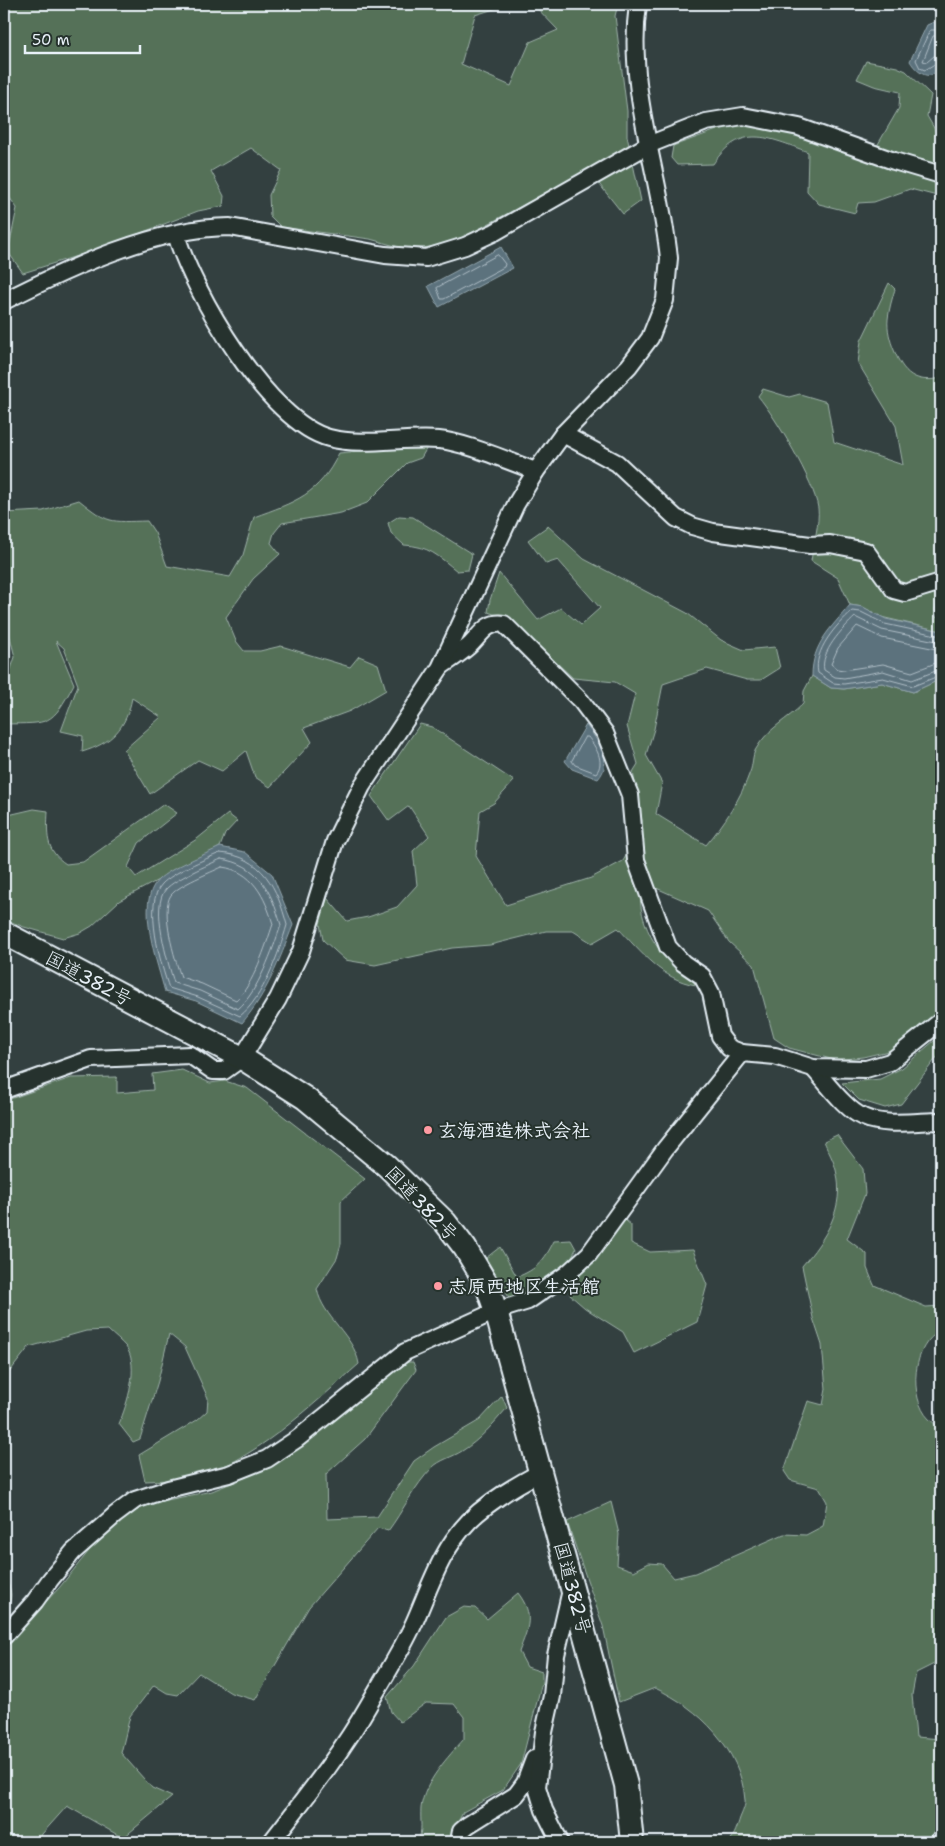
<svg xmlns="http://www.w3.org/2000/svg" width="945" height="1846" font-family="'Shantell Sans','Klee One',sans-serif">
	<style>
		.green { fill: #547159; stroke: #9eb1a8 }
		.water { fill: #5b727d; stroke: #93a5ae }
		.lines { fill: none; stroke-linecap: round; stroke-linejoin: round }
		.shore { stroke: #b0bec7; stroke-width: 1 }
		.minor-casing { stroke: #e8f1f8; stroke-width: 20 }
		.highway-casing { stroke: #e8f1f8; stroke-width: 26 }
		.minor { stroke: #26332d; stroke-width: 16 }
		.highway { stroke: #26332d; stroke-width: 22 }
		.poi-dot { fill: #ff9aa2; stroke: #26332d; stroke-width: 2 }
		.labels { text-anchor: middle; stroke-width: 4; stroke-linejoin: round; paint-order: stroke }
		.street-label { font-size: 19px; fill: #e8f1f8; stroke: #26332d }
		.poi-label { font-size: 19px; font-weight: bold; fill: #e8f1f8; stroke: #26332d; text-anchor: start }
	</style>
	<rect width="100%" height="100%" fill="#334040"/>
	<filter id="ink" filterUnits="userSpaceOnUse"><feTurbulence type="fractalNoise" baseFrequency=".02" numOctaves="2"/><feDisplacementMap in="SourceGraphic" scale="10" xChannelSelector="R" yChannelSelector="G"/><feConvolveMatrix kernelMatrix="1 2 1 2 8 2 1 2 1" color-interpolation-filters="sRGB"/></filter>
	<g filter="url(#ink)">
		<g class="green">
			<path d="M4 4H510L475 15 461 64 511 86 530 42 558 30 533 4H618L615 16 627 111V136L641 201 623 214 588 170 449 245 421 248 399 247 370 239 281 227 270 216 269 195 281 170 251 148 211 171 224 196 223 206 198 211 99 249 23 273 8 252 17 208 4 190Z"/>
			<path d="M866 61 897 67 906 71 931 95 927 116 938 135 941 136V197L910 189 874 202 858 203 855 213 819 204 807 191 808 152C768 137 741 123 713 164L677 165 671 158 673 146 728 126 747 125 789 129 870 158 899 108 900 92 874 86 857 79Z"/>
			<path d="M889 283 895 289C892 299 889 309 888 319 887 329 890 341 894 350 903 373 915 384 941 378V597L935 609 936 617 941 619V631L881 617 863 607 850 605 838 578 811 561C813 547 820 521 818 508 814 481 776 418 758 396L763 389 789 397 800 394 827 402 834 442 903 465 896 426 858 363 861 341Z"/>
			<path d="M429 444 421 458 407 463 367 503 341 513 282 523 274 533 271 543 280 554 253 579 226 617 236 641 244 651H260L281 646 350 667 359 656 378 664 386 690 350 711 304 728 312 742 270 787 255 777 246 751 222 771 198 760 150 794 124 750 161 717 132 698C126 728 112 743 82 752L83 736 61 731 78 685 64 648 56 641 74 684C51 727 50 723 4 724V684L7 681 15 657 4 614V513L43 511 79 500C109 524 109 522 147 521L155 533 167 566 230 577 243 555 254 517C295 502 319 495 339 453Z"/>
			<path d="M399 516 413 517 472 554 468 570 457 571C438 556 429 546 404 545L391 533 388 523Z"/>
			<path d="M548 526 584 559 687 613 721 640 744 650 775 647 780 668 761 680H747L707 669 663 684 654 729 646 755 662 783 656 814 706 845C724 824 741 798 750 772 753 765 752 755 756 749 768 728 787 720 803 704L804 691 812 676 831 688 844 689 882 683 913 692 941 679V721L938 730 941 734V1008L897 1049 863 1057 835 1060 789 1048 774 1038 754 965 729 942 708 911 654 887 641 893C638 910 648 935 659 949 670 962 685 970 696 985 662 980 641 952 618 928L592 943 573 931H546L490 945 452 948 375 965 345 960 323 940 320 924 327 898 347 921 368 917 397 907 417 885 413 851 429 836 409 806 389 821 371 796 420 724 432 727 514 781 494 803 480 811 476 856 506 905 591 878 623 861 640 831 642 821 633 772 638 764 627 726 635 694 615 682 573 678 523 631 502 617 488 612 490 600 499 573 538 620 561 608 581 625 600 608 558 560 546 564 528 540Z"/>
			<path d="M164 804 177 813 139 843 128 867 136 877 197 839 228 814 237 821 225 834 220 847 119 901 92 926 80 933 63 938 24 927 4 919V816L34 809 48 811C47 834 45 850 66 864L83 862Z"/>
			<path d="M941 1035V1052L901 1104 885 1108 859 1100 842 1083 880 1079 902 1068Z"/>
			<path d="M182 1070 210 1083 225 1081 247 1088 365 1179 341 1201V1244L337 1258 317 1289C323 1318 354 1335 359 1364 315 1403 249 1466 191 1478 177 1481 160 1480 145 1481L139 1455 197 1420 207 1411 208 1398 185 1347 169 1334 158 1381 140 1439 133 1442 119 1424C127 1404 140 1366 126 1347 121 1341 114 1336 108 1330L86 1331 29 1347 4 1379V1101L71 1078 117 1077V1093L153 1090 152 1074Z"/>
			<path d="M837 1135 863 1169 865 1194 847 1239 867 1254V1268L874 1285 926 1307 941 1306V1331C912 1343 908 1398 929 1419 933 1422 936 1426 941 1427V1663L938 1662 916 1673 912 1695 916 1737 941 1739V1822L928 1842H729C735 1835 737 1827 740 1818 742 1813 746 1805 745 1800 741 1749 699 1708 655 1688L619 1702 603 1626 567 1522 611 1502 619 1534 617 1565 634 1571 649 1563 662 1564 674 1578 695 1573 784 1534 806 1535 823 1526 827 1502 819 1488 790 1480 784 1471 808 1401 823 1405 826 1389 822 1345 813 1318 802 1266C825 1239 846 1208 836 1170 834 1161 828 1151 824 1141Z"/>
			<path d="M625 1220 631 1225V1243L650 1252 693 1250 707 1285 697 1322 634 1353 623 1332 585 1308 570 1295V1282Z"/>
			<path d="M571 1240 576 1249 570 1260 511 1301 486 1258 500 1247 517 1277C537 1269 544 1261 554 1241Z"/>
			<path d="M406 1362H413L416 1370 365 1439 326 1474 327 1519 377 1517 414 1461 434 1447 480 1420 502 1396 507 1408C493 1424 480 1440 462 1451 453 1457 439 1460 432 1468 414 1486 403 1511 388 1531L378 1528 309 1607 255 1700 231 1693 199 1673 178 1695 167 1693 154 1685 130 1716 121 1753 152 1788 172 1797 123 1838 67 1806 42 1834 39 1842H4V1646L59 1588 101 1536 123 1517 152 1503 212 1491 273 1466Z"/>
			<path d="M4 1576C13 1590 13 1600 4 1614Z"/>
			<path d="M518 1593C535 1615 528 1628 519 1652L527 1667 542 1672V1682L521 1764 503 1790 463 1812 451 1837V1842H418C423 1830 420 1821 421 1808 424 1782 448 1757 464 1739V1717L454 1704 426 1703 400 1722 391 1712 387 1697 414 1666 446 1617 464 1607 475 1608 487 1619Z"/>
		</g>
		<g class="water">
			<path d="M934 22 941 25C941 36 944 51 941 61 935 84 919 76 910 61L927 25Z"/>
			<path d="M501 247 513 268 439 307 428 286Z"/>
			<path d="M850 605 863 607 886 619 941 631V679L913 692 882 683 844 689 831 688 812 676C812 644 831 628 850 605Z"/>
			<path d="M586 725C598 741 614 761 598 779L572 769 565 761Z"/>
			<path d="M220 847 245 852 272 874 293 925C279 961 267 994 242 1023L196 1001 165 992C158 965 135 903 158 880 170 868 204 855 220 847Z"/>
		</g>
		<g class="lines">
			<g class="shore">
				<path d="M941 30H930L916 60 920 68 925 70 941 60"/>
				<path d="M941 36H933L923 61 927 62 934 56 941 54"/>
				<path d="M498 255 505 264 504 267 444 299H441L437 288Z"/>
				<path d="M941 636 885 624 861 612 852 611C836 625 813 651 818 673L833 683 844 684 883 678 913 686 941 675"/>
				<path d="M941 642 882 630 855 617C842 629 820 652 824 670L835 677 844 678 883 671 912 680 941 669"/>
				<path d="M941 650 882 638 857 626 838 648 831 664 837 669 844 670 883 664 912 672 941 661"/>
				<path d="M585 737H588C595 746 606 762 596 773L575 765 572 761Z"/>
				<path d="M220 853C263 856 277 888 287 925 279 953 263 998 240 1016L198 997 169 988C161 966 143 903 162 884 172 873 205 859 220 853Z"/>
				<path d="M221 859C259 864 271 891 281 925 273 949 258 992 238 1009L200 991 174 983C168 962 150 906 166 889 175 879 208 865 221 859Z"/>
				<path d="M222 867C253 871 265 897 273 924 266 945 253 986 236 1000L202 984 181 977C175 960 160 910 171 895 180 884 210 873 222 867Z"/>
			</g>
			<g class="minor-casing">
				<g id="minor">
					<path d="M176 234C192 291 269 423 329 438 365 447 402 437 439 440 465 442 510 462 536 471"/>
					<path d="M4 301C69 268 157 227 230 227L385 255 426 258 465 246 495 232 648 145 706 122 743 116 799 127 894 161 941 175"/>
					<path d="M563 434 617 463 676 518 692 526 713 532 810 545 830 544 866 551 894 590 905 593 941 582"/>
					<path d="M443 665C452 659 461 653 469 646 481 635 486 621 504 624L581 701 605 733 630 795 636 860 668 947 683 963 702 976 711 993 720 1036 729 1048 742 1053"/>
					<path d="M813 1068C826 1082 846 1110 863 1117 885 1127 918 1121 941 1121"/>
					<path d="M4 1090 91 1059 190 1055 213 1071H224L242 1058 278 999 301 951 335 841 362 786 440 668 516 504 536 471 563 434 629 366 650 338 665 300 669 258C660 173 626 90 638 4"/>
					<path d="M4 1636 35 1601 50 1580 73 1552 115 1515 135 1500 168 1489 229 1474 267 1459 297 1439 405 1352 496 1311 528 1301 567 1274 589 1254 665 1149 742 1053 775 1056 813 1068 866 1069 890 1062 941 1021"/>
					<path d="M271 1842C305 1798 340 1755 368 1706 383 1679 401 1652 414 1623 430 1587 441 1550 469 1521 488 1502 518 1484 541 1472"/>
					<path d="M459 1842 461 1831 468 1825 516 1795 525 1783 534 1759"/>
					<path d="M560 1842 544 1810 537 1787 544 1732 552 1696 556 1655 571 1590"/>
					<path d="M938 1842 941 1838"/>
				</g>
			</g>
			<g class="highway-casing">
				<path id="highway" d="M4 933 242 1058 305 1098 387 1166 445 1222 465 1248 486 1283 496 1311 626 1785 632 1842"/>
			</g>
			<use href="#minor" class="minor"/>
			<use href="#highway" class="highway"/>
		</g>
	</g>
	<g class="poi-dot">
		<circle cx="428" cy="1130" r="5"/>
		<circle cx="438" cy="1286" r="5"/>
	</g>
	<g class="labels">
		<g class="street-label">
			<text transform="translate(89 978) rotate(28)" y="7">国道382号</text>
			<text transform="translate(422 1203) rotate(46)" y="7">国道382号</text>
			<text transform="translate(573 1588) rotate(75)" y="7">国道382号</text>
		</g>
		<g class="poi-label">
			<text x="438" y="1137">玄海酒造株式会社</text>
			<text x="448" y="1293">志原西地区生活館</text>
		</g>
	</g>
	<rect width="945" height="1846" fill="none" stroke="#26332d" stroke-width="20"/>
	<rect x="10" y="10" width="925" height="1826" fill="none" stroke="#e8f1f8" stroke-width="2" filter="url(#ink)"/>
	<path d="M25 45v8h115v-8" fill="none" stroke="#e8f1f8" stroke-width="2.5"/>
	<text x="32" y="45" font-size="15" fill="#e8f1f8" stroke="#26332d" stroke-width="4" paint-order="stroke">50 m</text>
</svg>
